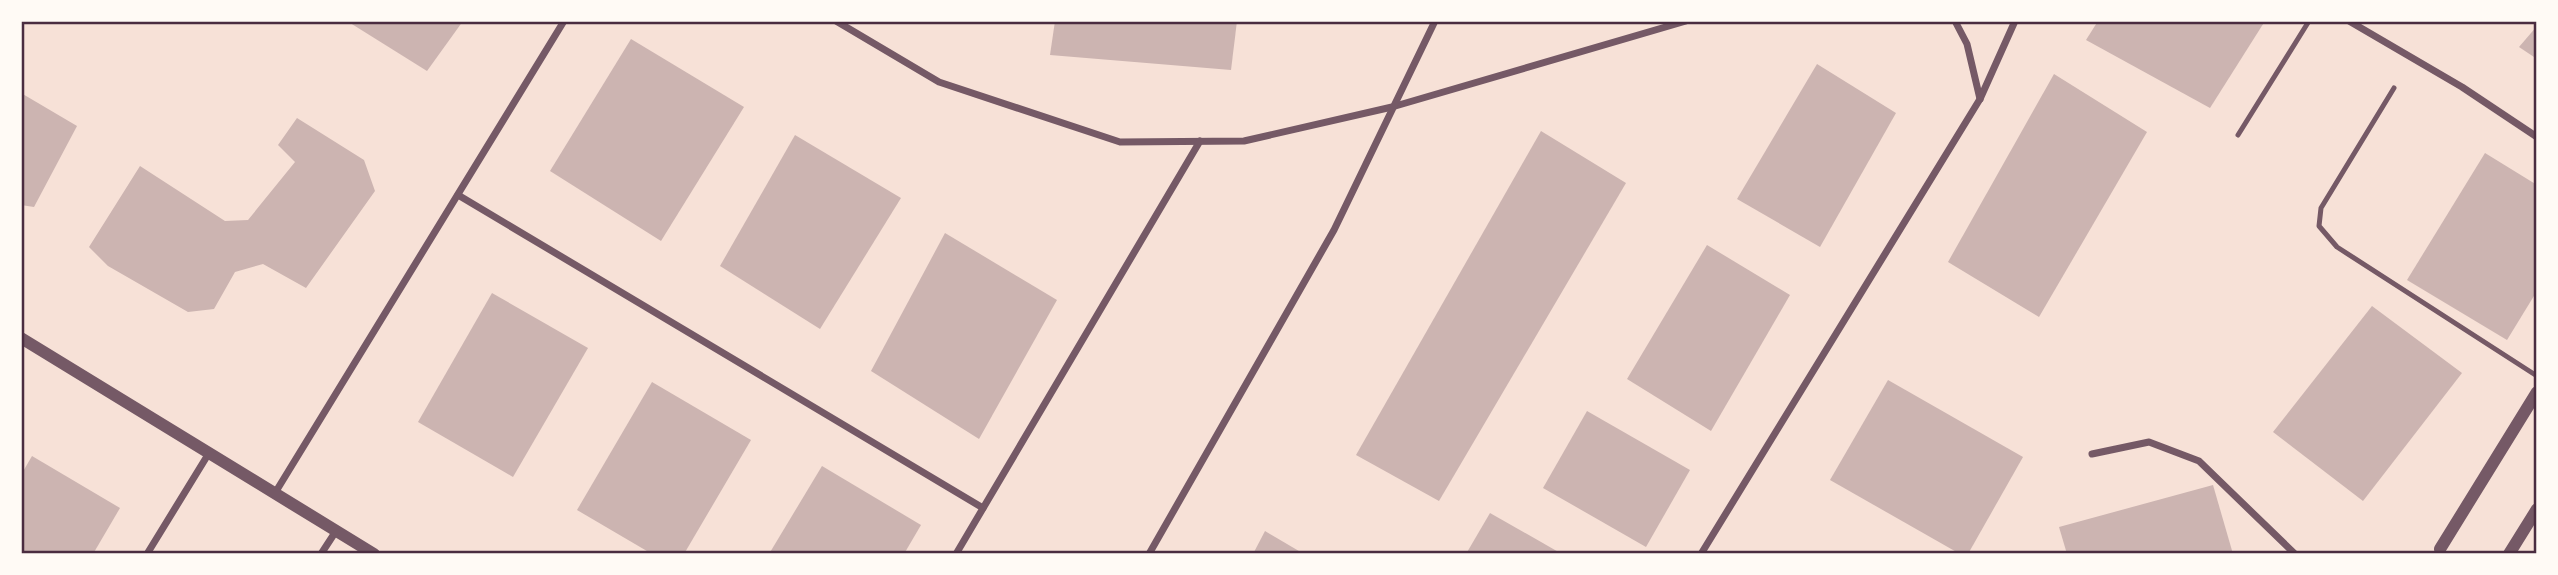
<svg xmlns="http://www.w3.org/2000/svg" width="2558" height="575" font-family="Manrope,sans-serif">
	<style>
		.building { fill: #ccb4b1 }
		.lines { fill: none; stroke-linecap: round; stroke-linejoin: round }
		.service { stroke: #755966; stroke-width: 5 }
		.minor { stroke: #755966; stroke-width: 7 }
		.tertiary { stroke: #755966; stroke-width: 12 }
		.neatline { fill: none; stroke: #4a2c40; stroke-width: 2.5 }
	</style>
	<rect width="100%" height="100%" fill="#f7e1d7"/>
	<g class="building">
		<path d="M347 21H463L427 71Z"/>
		<path d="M1055 21H1237L1231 70 1050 55Z"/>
		<path d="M2098 21H2265L2210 108 2086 40Z"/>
		<path d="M2537 26V59L2519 47Z"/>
		<path d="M631 39 744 107 661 241 550 171Z"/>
		<path d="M1817 64 1896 113 1820 247 1737 199Z"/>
		<path d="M2054 74 2147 132 2039 317 1948 262Z"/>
		<path d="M21 93 77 126 34 207 21 205Z"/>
		<path d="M297 118 364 160 375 191 306 288 263 264 235 272 214 309 188 312 108 266 89 247 140 166 225 221 248 220 295 162 278 145Z"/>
		<path d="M1541 131 1626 183 1439 501 1356 455Z"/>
		<path d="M795 135 901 198 820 329 720 266Z"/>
		<path d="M2485 153 2537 185V291L2507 340 2407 280Z"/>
		<path d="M945 233 1057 300 979 439 871 371Z"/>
		<path d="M1707 245 1790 295 1711 431 1627 379Z"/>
		<path d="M492 293 588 348 513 477 418 422Z"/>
		<path d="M2372 306 2462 373 2363 501 2273 432Z"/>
		<path d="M1888 380 2023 457 1968 554H1960L1830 480Z"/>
		<path d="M652 382 751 440 684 554H652L577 510Z"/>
		<path d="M1587 411 1690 470 1646 547 1543 488Z"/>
		<path d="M32 456 120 508 93 554H21V475Z"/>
		<path d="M822 466 921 525 904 554H769Z"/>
		<path d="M2213 485 2233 554H2067L2059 527Z"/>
		<path d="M1490 513 1562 554H1466Z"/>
		<path d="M1265 531 1304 554H1253Z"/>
	</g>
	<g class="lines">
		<g class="service">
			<path d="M2394 88 2321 208 2319 226 2337 247 2537 376"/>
			<path d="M2238 135 2309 21"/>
		</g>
		<g class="minor">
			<path d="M836 21 939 82 1120 142 1244 141 1392 107 1686 21"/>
			<path d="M1955 21 1967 44 1980 99"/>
			<path d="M2349 21 2462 87 2537 137"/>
			<path d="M458 195 983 508"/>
			<path d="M2092 454 2149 442 2199 461 2295 554"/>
			<path d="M275 493 564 21"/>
			<path d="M147 554 209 453"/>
			<path d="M321 554 336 531"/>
			<path d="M956 554 1200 141"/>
			<path d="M1149 554 1334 230 1435 21"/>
			<path d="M1701 554 1980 99 2015 21"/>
		</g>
		<g class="tertiary">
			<path d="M21 338 374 554"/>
			<path d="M2440 549 2537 392"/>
			<path d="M2509 554 2537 509"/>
		</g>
	</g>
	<rect width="2558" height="575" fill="none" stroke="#fffaf5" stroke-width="46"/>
	<rect x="23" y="23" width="2512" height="529" class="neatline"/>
</svg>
